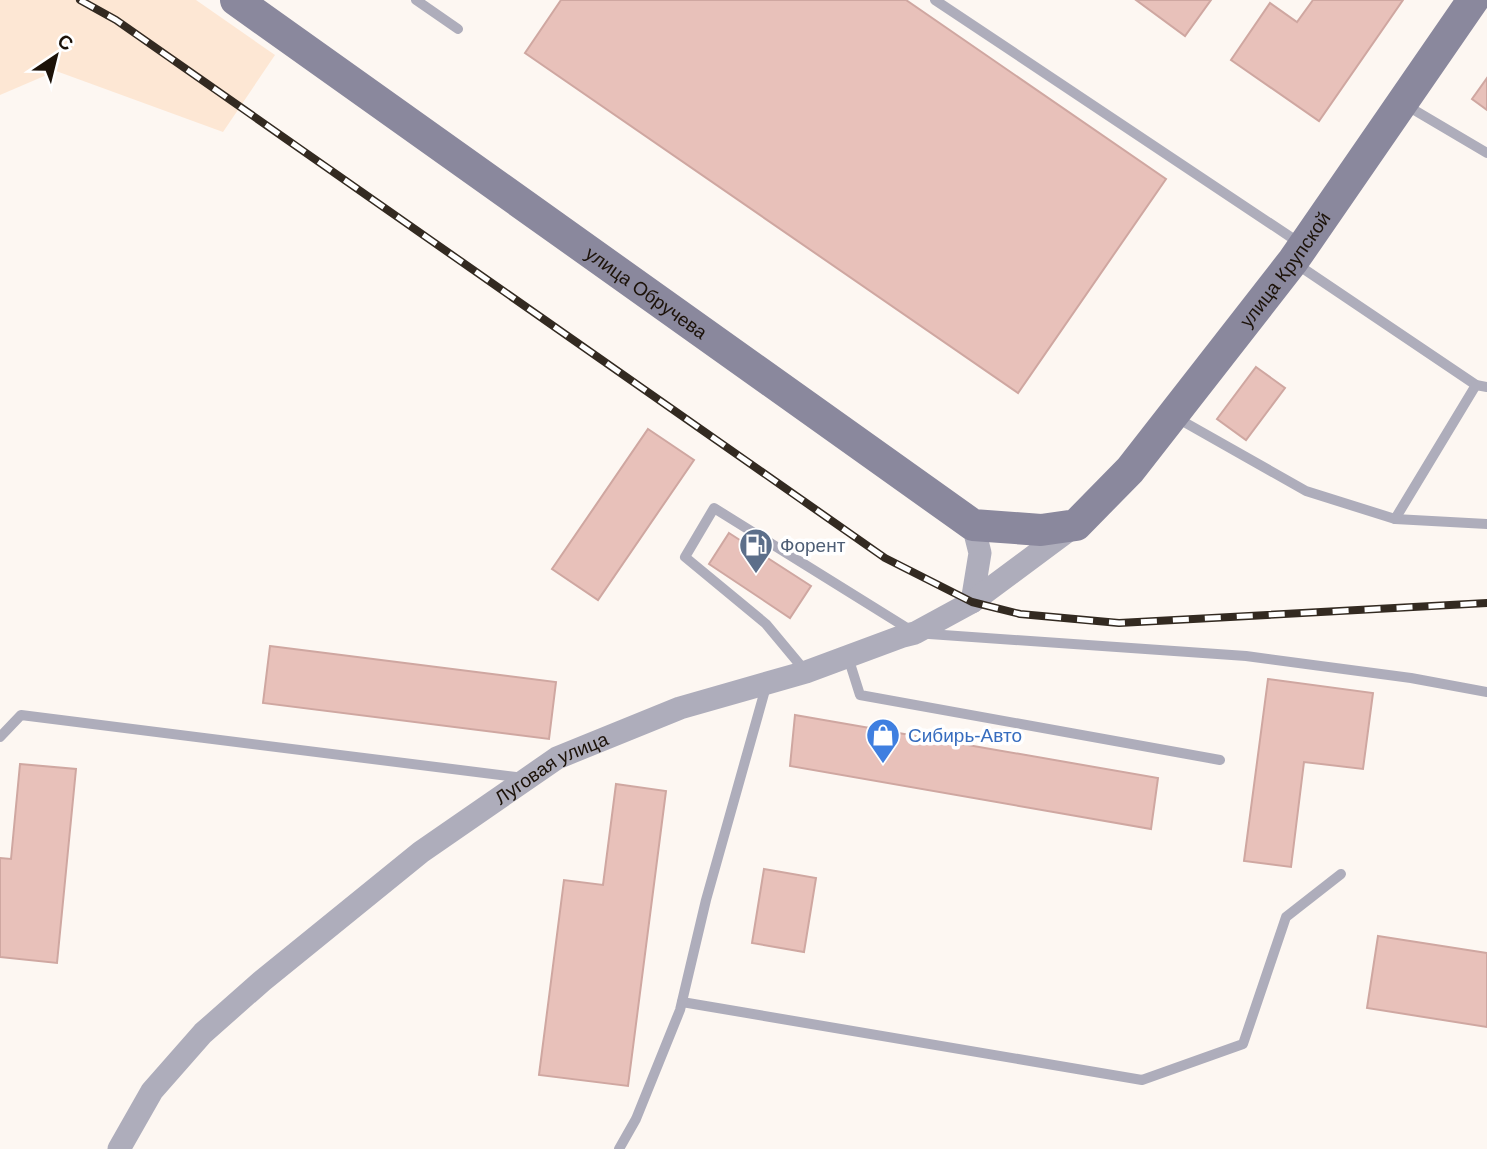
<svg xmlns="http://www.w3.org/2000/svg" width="1487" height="1149" font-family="Arial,sans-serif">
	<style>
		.built { fill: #fde7d4 }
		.building { fill: #e8c1ba; stroke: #cfa7a1; stroke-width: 2 }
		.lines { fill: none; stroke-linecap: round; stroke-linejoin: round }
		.service { stroke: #aeadbb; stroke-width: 10 }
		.minor { stroke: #aeadbb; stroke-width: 23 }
		.secondary { stroke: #8a889d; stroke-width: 32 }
		.rail-casing { stroke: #332a21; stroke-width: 8 }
		.rail { stroke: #fff; stroke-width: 5; stroke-dasharray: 16; stroke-linecap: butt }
		.labels { text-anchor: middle; stroke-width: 7; stroke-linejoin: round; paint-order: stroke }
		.street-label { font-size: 19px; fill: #1c1209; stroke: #fff }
		.service-label { font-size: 19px; fill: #4e5e75; stroke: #fff; text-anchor: start }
		.shop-label { font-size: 19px; fill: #366cbe; stroke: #fff; text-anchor: start }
	</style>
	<rect width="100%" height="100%" fill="#fdf7f2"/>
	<path class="built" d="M0 0H196L275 55 223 132 56 71 0 95Z"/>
	<g class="building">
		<path d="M561 0H906L1166 179 1018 393 525 53Z"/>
		<path d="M1136 0H1211L1185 36Z"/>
		<path d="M1313 0H1403L1319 121 1231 60 1270 3 1297 22Z"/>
		<path d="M1487 78V110L1472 99Z"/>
		<path d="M1256 367 1285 388 1246 440 1217 419Z"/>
		<path d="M648 429 694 460 598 600 552 569Z"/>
		<path d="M729 533 811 586 790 618 709 564Z"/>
		<path d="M270 646 556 682 549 739 263 703Z"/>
		<path d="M1268 679 1373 693 1363 769 1304 762 1291 867 1244 861Z"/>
		<path d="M795 715 1158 778 1151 829 790 766Z"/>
		<path d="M20 764 76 769 57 963 0 957V858L11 859Z"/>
		<path d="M616 784 666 791 628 1086 539 1075 564 880 603 885Z"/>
		<path d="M764 869 816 878 804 952 752 943Z"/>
		<path d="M1378 936 1487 953V1027L1367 1008Z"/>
	</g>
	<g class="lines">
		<g class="service">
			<path d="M416 0 458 29"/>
			<path d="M935 0 1301 244"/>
			<path d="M1404 104 1487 153"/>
			<path d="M1295 263 1476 385 1487 387"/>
			<path d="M1177 418 1306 491 1395 519 1487 524"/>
			<path d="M1395 519 1476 385"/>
			<path d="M848 657 860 695 1220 760"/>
			<path d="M806 672 766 624 685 557 714 508 915 633 1246 656 1411 678 1487 692"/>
			<path d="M0 737 21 715 524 778"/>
			<path d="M682 1002 1142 1080 1243 1044 1286 917 1341 874"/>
			<path d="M619 1149 636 1119 680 1010 706 900 767 683"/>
		</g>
		<g class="minor">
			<path d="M972 602 980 553 973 525"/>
			<path id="s1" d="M119 1149 152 1091 203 1033 262 981 421 852 557 758 680 708 806 672 903 636 915 633 972 602 1073 527"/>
		</g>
		<path class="secondary" id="s2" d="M236 0 973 525 1041 530 1076 525 1130 470 1293 261 1473 0"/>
		<g class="rail-casing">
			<path id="rail" d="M80 0 116 20 885 558 972 602 1020 614 1119 623 1487 603"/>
		</g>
		<use href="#rail" class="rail"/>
	</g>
	<defs>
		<g id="fuel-pin" transform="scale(1.75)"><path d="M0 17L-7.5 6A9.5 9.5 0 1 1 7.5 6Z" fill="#5c6f8a" stroke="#fff"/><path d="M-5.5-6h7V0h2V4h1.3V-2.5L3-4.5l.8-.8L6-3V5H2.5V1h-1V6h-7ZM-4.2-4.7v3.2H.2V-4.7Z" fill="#fff"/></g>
		<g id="shop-pin" transform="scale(1.75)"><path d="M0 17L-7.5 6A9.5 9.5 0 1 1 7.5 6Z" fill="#3f7fe0" stroke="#fff"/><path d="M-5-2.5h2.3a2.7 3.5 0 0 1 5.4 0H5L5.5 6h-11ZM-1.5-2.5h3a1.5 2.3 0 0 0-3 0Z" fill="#fff"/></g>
	</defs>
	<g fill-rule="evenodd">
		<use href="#fuel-pin" x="756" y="545"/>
		<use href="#shop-pin" x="883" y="735"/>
	</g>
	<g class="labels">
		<g class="street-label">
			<text dy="7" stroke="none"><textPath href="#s2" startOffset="1339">улица Крупской</textPath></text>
			<text dy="7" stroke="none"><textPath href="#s2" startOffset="504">улица Обручева</textPath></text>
			<text dy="7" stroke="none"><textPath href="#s1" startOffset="583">Луговая улица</textPath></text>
		</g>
		<g class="service-label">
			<text x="780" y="552">Форент</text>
		</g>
		<g class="shop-label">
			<text x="908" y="742">Сибирь-Авто</text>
		</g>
	</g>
	<g transform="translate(56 56) rotate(35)" stroke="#ffffff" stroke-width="5" paint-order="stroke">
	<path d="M0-5L12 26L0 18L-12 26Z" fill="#1c1209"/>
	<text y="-10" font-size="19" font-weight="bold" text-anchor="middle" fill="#1c1209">С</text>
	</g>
</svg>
